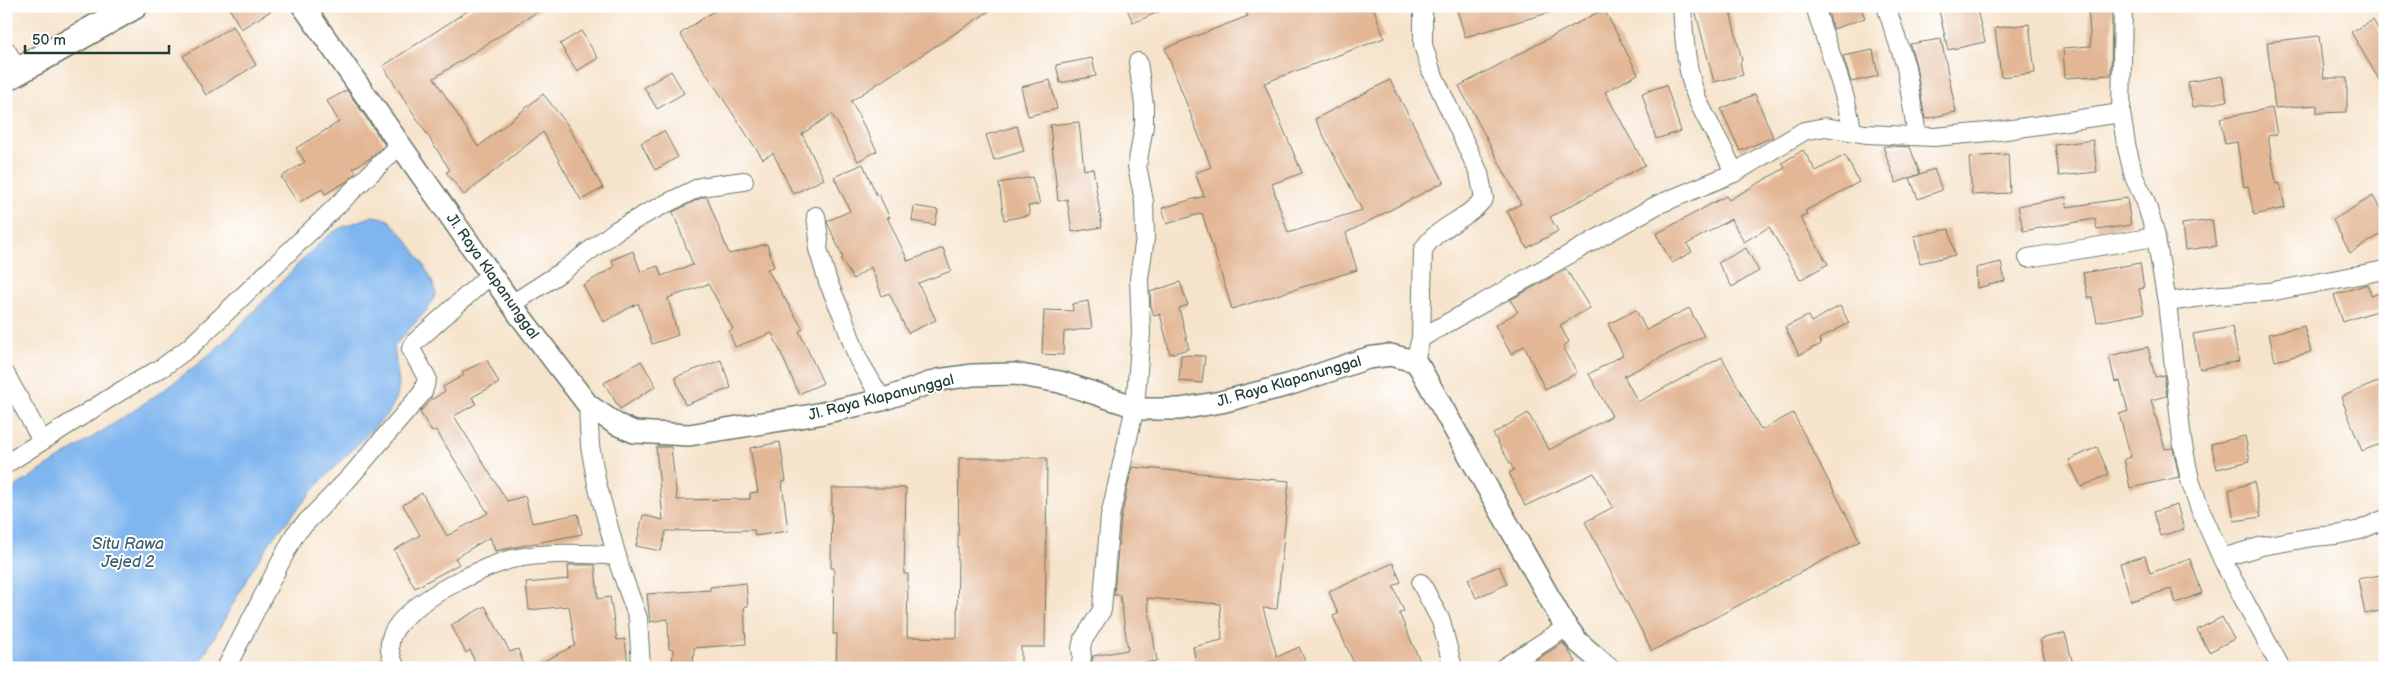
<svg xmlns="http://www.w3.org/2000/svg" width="2391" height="674" font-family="'Balsamiq Sans',sans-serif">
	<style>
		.water { fill: #80b6ef; stroke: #507a92 }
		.building { fill: #e3b795 }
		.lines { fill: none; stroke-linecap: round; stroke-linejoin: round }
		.minor-casing { stroke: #6a7769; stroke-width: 20 }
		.tertiary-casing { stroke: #6a7769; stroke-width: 24 }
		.primary-casing { stroke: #6a7769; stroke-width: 29 }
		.minor { stroke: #fff; stroke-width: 18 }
		.tertiary { stroke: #fff; stroke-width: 21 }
		.primary { stroke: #fff; stroke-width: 26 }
		.labels { text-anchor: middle; stroke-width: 4; stroke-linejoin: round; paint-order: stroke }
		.street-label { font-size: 15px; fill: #1f3d34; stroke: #fff }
		.water-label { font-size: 16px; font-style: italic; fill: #3c616c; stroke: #fff }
	</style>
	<rect width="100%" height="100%" fill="#fff"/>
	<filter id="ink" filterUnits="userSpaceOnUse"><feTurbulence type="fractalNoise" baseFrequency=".02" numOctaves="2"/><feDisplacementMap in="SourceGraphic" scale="10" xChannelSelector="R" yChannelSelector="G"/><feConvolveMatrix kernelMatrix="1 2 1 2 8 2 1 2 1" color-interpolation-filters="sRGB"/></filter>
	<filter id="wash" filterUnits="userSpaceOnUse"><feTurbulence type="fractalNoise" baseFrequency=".0096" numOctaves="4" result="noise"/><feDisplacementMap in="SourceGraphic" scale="20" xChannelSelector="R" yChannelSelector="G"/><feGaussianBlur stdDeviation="1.12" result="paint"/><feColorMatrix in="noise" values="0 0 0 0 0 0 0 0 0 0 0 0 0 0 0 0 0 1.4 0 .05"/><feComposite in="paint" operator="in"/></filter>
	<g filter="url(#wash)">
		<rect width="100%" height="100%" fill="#f6e3cb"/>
		<path class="water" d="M373 216C378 217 384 217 388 220 404 232 433 275 436 294L427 310 394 346 399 384 397 397 388 414 322 480 270 542 249 575 197 668H6V493C72 449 143 409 204 359 249 322 283 276 325 238L340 228Z"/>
		<g id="blocks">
			<g class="building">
				<path d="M228 6H279L241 29Z"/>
				<path d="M475 6H546L434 78 478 147 543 94 567 124 603 188 581 200 543 132 464 195 446 172 450 170 383 66Z"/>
				<path d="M721 6H997L851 101 877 151 858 161 832 114 802 134 824 179 793 194 773 153 763 159 680 34Z"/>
				<path d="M1126 6H1172L1133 23Z"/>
				<path d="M1243 6H1373L1384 38 1264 83 1302 173 1272 184 1288 233 1362 210 1315 119 1390 80 1444 182 1346 233 1357 270 1232 309 1202 213 1167 224 1162 208 1204 196 1195 173 1211 167 1165 48 1248 16Z"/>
				<path d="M1456 6H1554L1555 11 1465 37Z"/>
				<path d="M1694 6H1729L1742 61 1740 62 1743 75 1714 82Z"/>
				<path d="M1826 6H1860L1865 18 1833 29Z"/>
				<path d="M1938 6H1976L1985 42 1948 50Z"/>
				<path d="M2088 6H2112L2111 75 2065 78 2063 48 2091 46Z"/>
				<path d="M1604 9 1638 74 1605 92 1645 165 1550 217 1558 231 1527 248 1507 211 1521 204 1459 86Z"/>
				<path d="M2373 20 2385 41V90L2351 32Z"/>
				<path d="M2029 24 2035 73 2001 77 1995 28Z"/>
				<path d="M233 26 256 65 206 95 183 56Z"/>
				<path d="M581 31 598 58 577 71 560 44Z"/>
				<path d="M2319 36 2324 78H2347V112L2317 113V105L2275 108 2267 42Z"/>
				<path d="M1941 39 1956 112 1925 119 1916 65 1910 44Z"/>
				<path d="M1873 50 1878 76 1851 82 1843 56Z"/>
				<path d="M1092 58 1096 76 1060 83 1056 65Z"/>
				<path d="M671 71 684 93 657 109 644 87Z"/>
				<path d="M2222 76 2227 101 2193 107 2188 82Z"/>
				<path d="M1050 80 1057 109 1028 116 1021 87Z"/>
				<path d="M1666 85 1681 131 1656 139 1642 93Z"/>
				<path d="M347 90 385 145 372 157 353 168 356 172 349 180 325 194 322 189 298 203 281 177 305 162 296 148 339 122 327 101Z"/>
				<path d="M1755 94 1773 137 1740 151 1721 109Z"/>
				<path d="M2272 108 2277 134 2268 136 2276 184 2280 183 2285 208 2254 215 2248 186 2244 187 2237 142 2225 144 2220 118Z"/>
				<path d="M1079 122 1084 170 1093 168 1102 227 1072 232 1067 199 1058 201 1050 125Z"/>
				<path d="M1017 126 1024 151 994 160 986 135Z"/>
				<path d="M664 131 678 157 655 170 641 143Z"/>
				<path d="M2093 140 2097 172 2059 176 2055 145Z"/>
				<path d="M1887 146 1910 147 1920 174 1896 183 1883 147Z"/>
				<path d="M1803 150 1816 171 1845 155 1859 182 1805 211 1807 214 1800 217 1828 264 1800 280 1769 227 1744 242 1731 219 1687 244 1692 252 1672 263 1656 234 1726 196 1729 200 1785 168 1782 163Z"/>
				<path d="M2008 154 2010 193 1972 195 1969 157Z"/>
				<path d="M863 164 877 196 879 195 890 218 887 217 908 261 943 248 951 271 918 283 936 320 908 333 889 293 882 296 871 267 853 279 841 259 843 258 828 224 827 221 850 211 834 177Z"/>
				<path d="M1934 169 1942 190 1918 199 1910 178Z"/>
				<path d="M1032 177 1040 204 1028 206 1030 215 1004 220 999 183Z"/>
				<path d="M2373 196 2385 217V232L2350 253 2333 220Z"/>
				<path d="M703 197H707L729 254 767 244 774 267 767 269 803 329 799 331 823 383 799 394 772 333 735 347 729 331 733 329 708 284 668 298 678 335 652 344 638 303 604 322 583 285 614 267 612 260 633 251 641 272 658 266 661 276 693 265 673 212Z"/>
				<path d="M2066 197 2067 207 2127 198 2131 225 2097 230 2095 219 2023 231 2018 206Z"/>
				<path d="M914 206 938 210 935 225 912 221Z"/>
				<path d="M2212 220 2216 246 2185 250 2182 224Z"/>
				<path d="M1949 229 1955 255 1920 263 1914 236Z"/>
				<path d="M1746 248 1759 271 1732 287 1718 263Z"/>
				<path d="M2001 262 2005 281 1977 288 1976 268Z"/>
				<path d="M2140 263 2144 288 2139 289 2144 313 2097 322 2092 298H2088L2083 273Z"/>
				<path d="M1566 269 1590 308 1560 325 1569 342 1563 346 1577 373 1545 389 1524 346 1511 354 1495 325 1518 312 1510 300Z"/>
				<path d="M1180 282 1188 305 1179 308 1189 349 1170 354 1160 314 1154 316 1151 306 1150 292Z"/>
				<path d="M2368 284 2371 296 2385 291V308L2343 322 2334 295Z"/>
				<path d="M1088 301 1092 328 1064 332 1063 355 1042 354 1044 310 1073 311 1072 304Z"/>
				<path d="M1840 306 1849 323 1819 339 1821 344 1799 355 1785 327 1808 316 1811 322Z"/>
				<path d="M1689 308 1704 336 1624 376 1638 402 1722 357 1761 430 1793 413 1860 541 1652 651 1585 522 1613 507 1594 473 1525 506 1509 473 1514 470 1493 434 1528 413 1549 450 1612 416 1589 374 1623 355 1608 324 1636 310 1646 330Z"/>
				<path d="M2304 326 2311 352 2275 361 2269 334Z"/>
				<path d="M2232 327 2239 361 2200 369 2193 334Z"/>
				<path d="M2148 347 2155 377 2164 375 2167 396 2151 400 2165 449 2173 448 2179 477 2130 488 2124 459 2131 457 2119 414 2128 411 2120 381 2115 382 2109 356Z"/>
				<path d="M1181 355 1205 356 1202 383 1179 381Z"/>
				<path d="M487 360 499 383 472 397 476 404 454 416 507 501 525 496 532 523 578 514 582 534 495 551 490 537 455 558 459 564 415 588 394 550 420 535 403 505 422 493 447 536 488 513 436 430 432 432 420 412 431 400 445 391 443 387 464 375 462 372Z"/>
				<path d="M721 360 731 388 685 405 675 377Z"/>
				<path d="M641 361 656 386 620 409 604 383Z"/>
				<path d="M2385 379V442L2362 451 2341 397Z"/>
				<path d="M2245 436 2250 461 2217 469 2211 444Z"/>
				<path d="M780 442 786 481 782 482 788 531 755 536 754 530 666 531 661 551 636 546 643 515 663 520 656 447H671L677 500 750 499V493L758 492 750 448Z"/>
				<path d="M2097 447 2109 474 2081 487 2069 460Z"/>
				<path d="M959 458H1047L1045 647H1021V668H836L837 634H833L834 568H831L832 488H906L904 574H908L907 637 957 638Z"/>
				<path d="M1132 467 1289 481 1277 609 1263 608 1277 657 1299 647 1308 668H1197L1193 647 1222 640 1220 604 1147 598 1157 661 1129 665V668H1091L1093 656 1128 650 1120 595H1114L1121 518Z"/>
				<path d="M2254 482 2261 517 2234 521 2229 490Z"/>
				<path d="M2177 505 2184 529 2160 536 2153 512Z"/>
				<path d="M2145 556 2150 573 2190 559 2202 593 2176 603 2171 589 2131 601 2120 563Z"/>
				<path d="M1393 563 1401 582 1393 586 1404 611 1399 613 1423 668H1356L1333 616 1338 614 1329 592Z"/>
				<path d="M568 565H595L598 599 610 597 617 640 625 639 628 664 600 668H531L575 645 569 606 529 610 526 583 569 579Z"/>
				<path d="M1499 566 1507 584 1476 598 1468 579Z"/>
				<path d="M2385 574V610L2365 614 2358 579Z"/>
				<path d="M746 583 748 606 744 607 746 644 694 648 693 668H672L673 649H669L668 619 650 622 647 594 710 590V587Z"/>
				<path d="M485 606 510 652 518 649 525 668H473L476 665 470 650 466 653 451 625Z"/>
				<path d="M2222 617 2234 639 2209 652 2197 630Z"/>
				<path d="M2065 633 2074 668H2047L2040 639Z"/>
				<path d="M1563 643 1576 662 1565 668H1523Z"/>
			</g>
		</g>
	</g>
	<g filter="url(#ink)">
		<use href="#blocks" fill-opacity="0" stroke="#6a7769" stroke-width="1"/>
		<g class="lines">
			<g class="minor-casing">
				<g id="minor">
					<path d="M1682 6C1684 36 1686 73 1698 101 1709 125 1724 148 1734 173"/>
					<path d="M1815 6C1827 48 1845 87 1852 130"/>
					<path d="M1886 6 1906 67 1917 136"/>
					<path d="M2123 6 2121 113 2126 144 2134 177 2145 200 2155 232 2167 302 2182 440 2190 480 2200 509 2225 565 2281 668"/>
					<path d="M6 50 18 70"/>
					<path d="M816 216 819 239 818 249 828 282 842 314 858 359 882 400"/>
					<path d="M2028 258 2155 237"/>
					<path d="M2167 302 2209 296 2269 292 2385 270"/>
					<path d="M512 304 563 271 617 230 651 211 700 187 744 181"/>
					<path d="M1421 338 1423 250C1437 226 1468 220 1484 198L1479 173 1431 70 1423 45V6"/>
					<path d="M1415 361 1421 338 1657 205 1734 173 1804 131 1825 127 1866 134 1934 137 1999 131 2121 113"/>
					<path d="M6 375 42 441"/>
					<path d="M588 405 590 446 597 484 620 568 638 618 641 668"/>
					<path d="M6 464 121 391 163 367 190 347 401 144"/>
					<path d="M2222 558 2262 546 2313 537 2336 535 2360 530 2385 519"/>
					<path d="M1421 583 1441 621 1453 668"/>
					<path d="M226 668 295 534 350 477 423 392 427 378 411 349 414 343 491 274"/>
					<path d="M396 668C391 657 387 646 392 635 404 604 485 564 517 558 551 552 583 553 617 556"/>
					<path d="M1080 668 1082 657 1081 648 1083 640 1102 610 1110 516 1135 407 1141 333 1139 278 1145 238 1144 201 1137 166 1144 126V105L1138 62"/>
					<path d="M1503 668 1567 627"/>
				</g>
			</g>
			<g class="tertiary-casing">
				<path id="tertiary" d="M303 6 520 316 588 405 616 424 634 432 689 435 813 415 882 400 938 380 973 375 1015 374 1060 382 1142 409H1180L1221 402 1288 385 1368 358 1390 355 1415 361 1420 368 1563 622 1578 642 1608 668"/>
			</g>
			<g class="primary-casing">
				<path id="primary" d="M6 78 134 6"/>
			</g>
			<use href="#minor" class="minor"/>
			<use href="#tertiary" class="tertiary"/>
			<use href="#primary" class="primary"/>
		</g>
	</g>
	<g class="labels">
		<g class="street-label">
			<text transform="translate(493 276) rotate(55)" y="5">Jl. Raya Klapanunggal</text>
			<text transform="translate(1289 381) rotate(-16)" y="5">Jl. Raya Klapanunggal</text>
			<text transform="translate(881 397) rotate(-14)" y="5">Jl. Raya Klapanunggal</text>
		</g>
		<g class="water-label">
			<text x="128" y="549">Situ Rawa<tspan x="128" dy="18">Jejed 2</tspan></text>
		</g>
	</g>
	<rect width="2391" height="674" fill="none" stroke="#fff" stroke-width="25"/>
	<path d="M25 45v8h144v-8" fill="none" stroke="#1f3d34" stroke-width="2.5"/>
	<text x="32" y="45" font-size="15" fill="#1f3d34" stroke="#ffffff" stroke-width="4" paint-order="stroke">50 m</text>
</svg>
